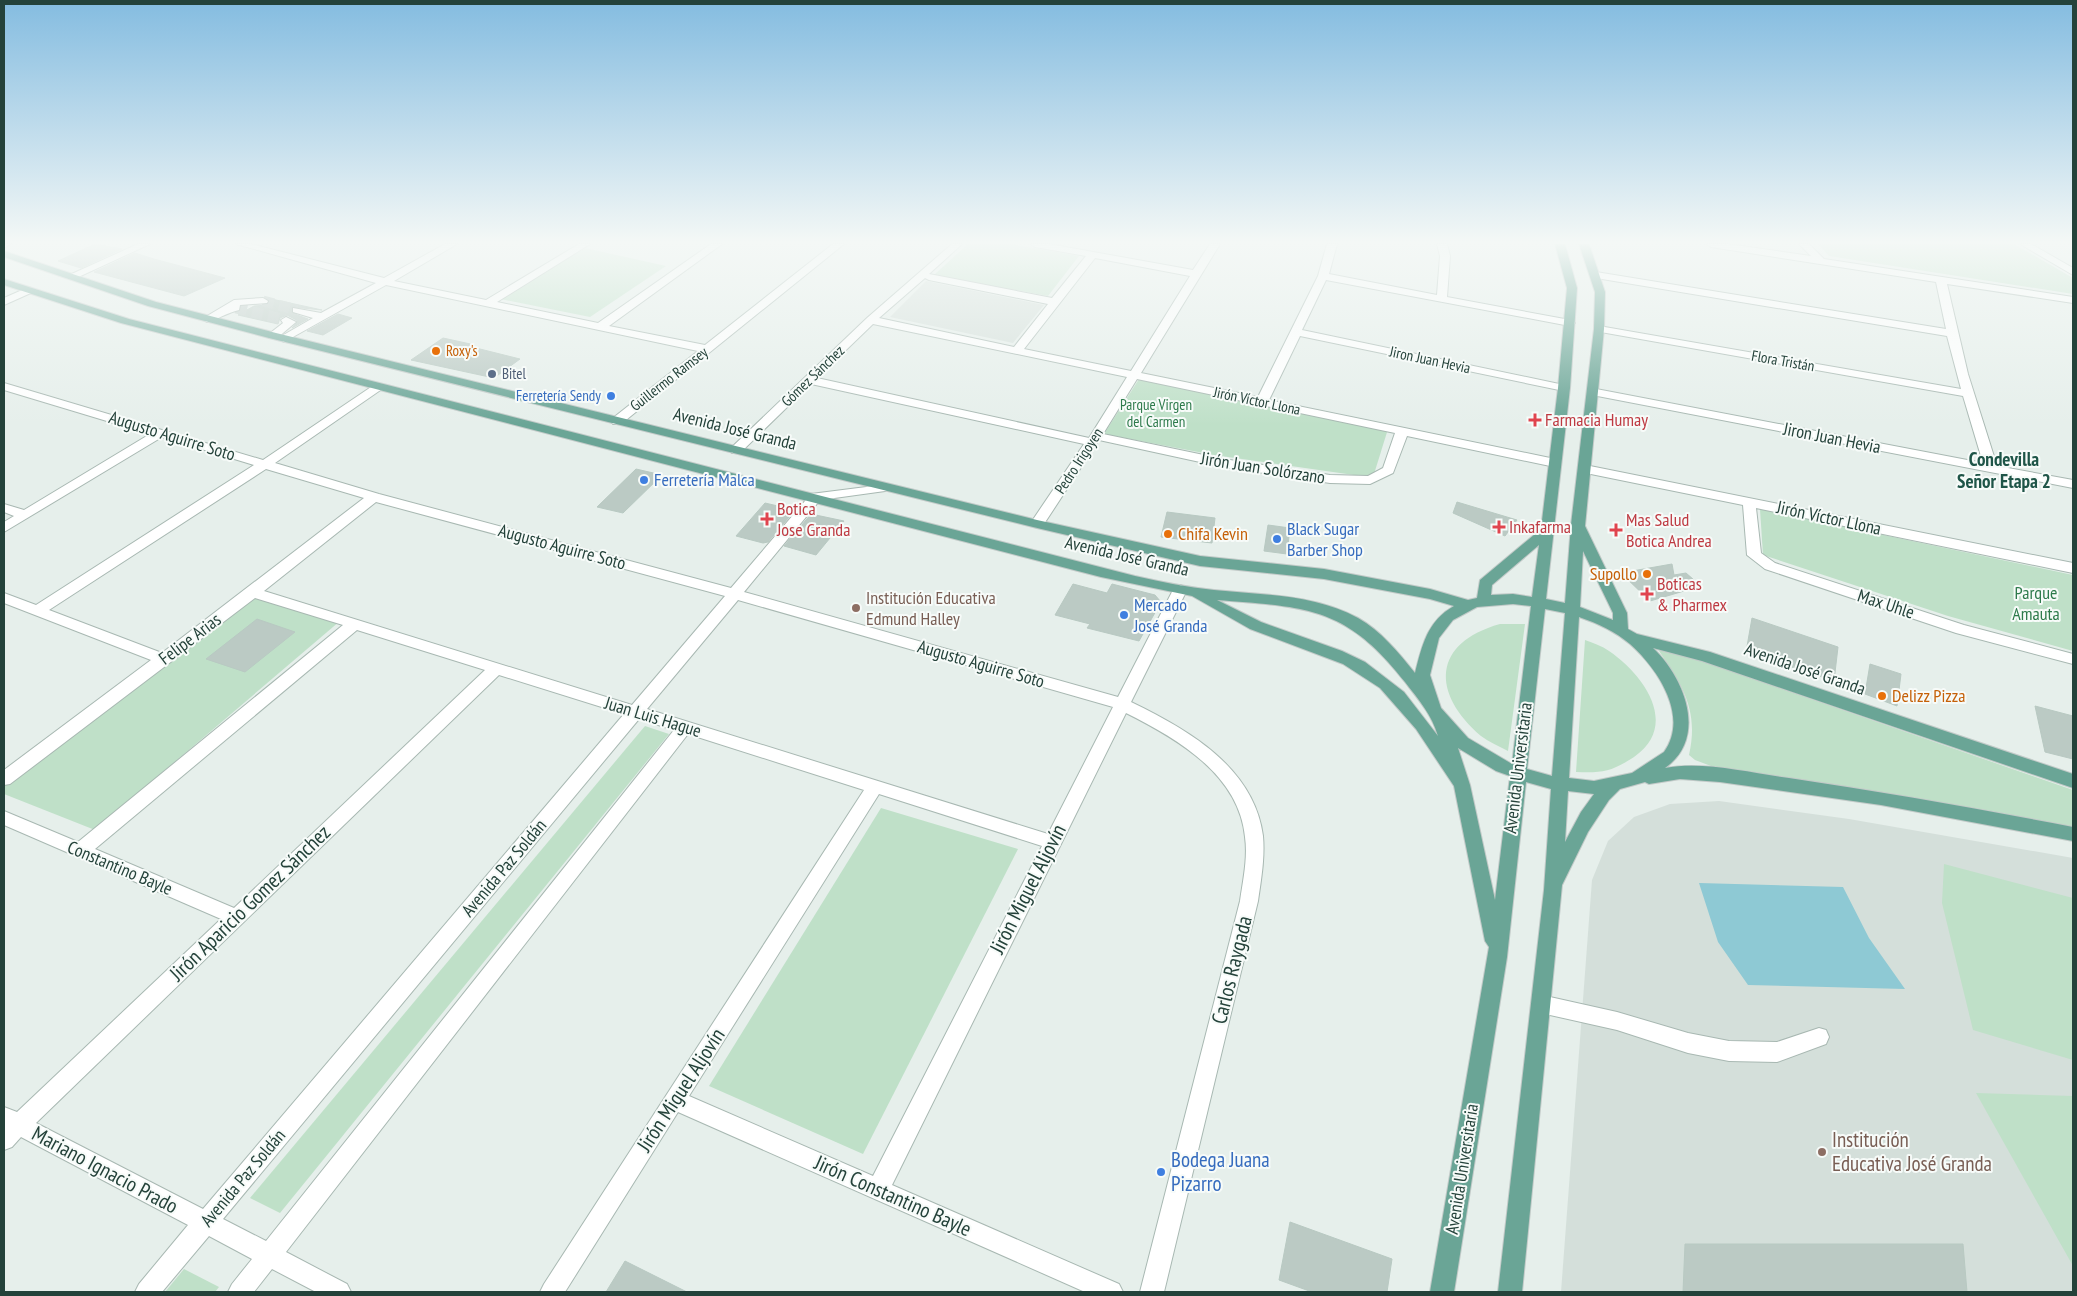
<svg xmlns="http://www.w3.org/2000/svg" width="2077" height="1296" font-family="'PT Sans Narrow',sans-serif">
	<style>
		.built { fill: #d4dfda }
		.green { fill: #bfe0c8 }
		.water { fill: #8ec9d4 }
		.building { fill: #bbcac4; stroke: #b8c9c2 }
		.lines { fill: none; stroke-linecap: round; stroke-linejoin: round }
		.minor-tunnel { stroke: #bfccc8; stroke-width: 11; stroke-dasharray: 11 5.5; stroke-linecap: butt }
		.minor-casing { stroke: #a8b8b2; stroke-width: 2 }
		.major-casing { stroke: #c2cac8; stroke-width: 2 }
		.minor { fill: #fff; fill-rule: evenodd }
		.major { fill: #6aa596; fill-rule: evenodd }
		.food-dot { fill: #e8710a; stroke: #f7fbf9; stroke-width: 2 }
		.service-dot { fill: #5c6f8a; stroke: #f7fbf9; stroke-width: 2 }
		.shop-dot { fill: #3f7fe0; stroke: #f7fbf9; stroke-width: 2 }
		.health-dot { fill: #e0444e; stroke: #f7fbf9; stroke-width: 2 }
		.education-dot { fill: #8d6e63; stroke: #f7fbf9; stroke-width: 2 }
		.labels { text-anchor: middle; stroke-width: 4; stroke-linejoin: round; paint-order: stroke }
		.far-food-label { font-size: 15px; fill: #c56008; stroke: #f7fbf9; text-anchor: start }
		.far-street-label { font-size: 15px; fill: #24423a; stroke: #f7fbf9 }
		.far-service-label { font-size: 15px; fill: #4e5e75; stroke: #f7fbf9; text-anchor: start }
		.far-shop-label { font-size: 15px; fill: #366cbe; stroke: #f7fbf9; text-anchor: end }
		.far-park-label { font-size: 15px; fill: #2d7a4b; stroke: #f7fbf9 }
		.health-label { font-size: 18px; fill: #be3a42; stroke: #f7fbf9; text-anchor: start }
		.street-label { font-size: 18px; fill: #24423a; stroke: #f7fbf9 }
		.shop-label { font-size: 18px; fill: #366cbe; stroke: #f7fbf9; text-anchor: start }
		.food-label { font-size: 18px; fill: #c56008; stroke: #f7fbf9; text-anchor: start }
		.park-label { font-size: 18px; fill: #2d7a4b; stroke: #f7fbf9 }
		.education-label { font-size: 18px; fill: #785e54; stroke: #f7fbf9; text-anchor: start }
		.neighbourhood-label { font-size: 19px; font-weight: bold; fill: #1f5548; stroke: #f7fbf9 }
		.near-street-label { font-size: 21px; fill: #24423a; stroke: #f7fbf9 }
		.near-education-label { font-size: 21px; fill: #785e54; stroke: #f7fbf9; text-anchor: start }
		.near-shop-label { font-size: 21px; fill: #366cbe; stroke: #f7fbf9; text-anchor: start }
	</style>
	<rect width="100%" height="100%" fill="#e6efeb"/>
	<g class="built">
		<path d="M926 281 1044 305 1013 343 890 317Z"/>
		<path d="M1719 801 1849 819 2073 858V1292H1561L1592 880 1608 841 1634 817 1670 804Z"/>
	</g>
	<g class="green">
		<path d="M968 244H1011L1079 256 1048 296 934 275Z"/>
		<path d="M1818 244H2014L2073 278V294L1829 256Z"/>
		<path d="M585 248 666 266 590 317 500 299Z"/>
		<path d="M1139 379 1388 429 1374 474 1361 476 1214 455 1104 434Z"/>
		<path d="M1760 509 2073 575V651L1948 616 1763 555Z"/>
		<path d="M252 594 340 621 95 830 4 794V786Z"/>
		<path d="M1500 624H1525L1508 751C1499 746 1489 742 1481 736 1431 693 1432 643 1500 624Z"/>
		<path d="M1585 640C1593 643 1602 646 1609 651 1644 675 1680 725 1634 757 1611 772 1602 773 1576 772Z"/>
		<path d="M1662 650 1687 656 2073 790V827L1985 810 1711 766 1695 760 1689 755C1699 711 1683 686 1659 651Z"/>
		<path d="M645 726 669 734 280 1213 250 1198Z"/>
		<path d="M881 808 1018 849 863 1154 709 1086Z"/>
		<path d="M1944 864 2073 898V1060L1973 1030 1942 903Z"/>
		<path d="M1976 1093 2073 1096V1266Z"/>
		<path d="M184 1269 219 1287 215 1292H165Z"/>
	</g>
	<path class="water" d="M1699 883 1843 887 1869 938 1905 989 1748 985 1718 942Z"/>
	<g class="building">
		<path d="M95 244 122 249 81 268 58 261Z"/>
		<path d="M135 253 154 259 225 278 184 296 94 272Z"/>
		<path d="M267 298 322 310 292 307V313L308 319 292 328 298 321 287 315 280 318 278 324 238 315 254 306 267 305 270 300Z"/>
		<path d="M338 314 352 318 323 335 307 331Z"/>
		<path d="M443 338 475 345 472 347 520 359 494 378 411 360Z"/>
		<path d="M636 469 662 475 623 513 597 507Z"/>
		<path d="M1457 502 1517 520 1505 536 1453 513Z"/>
		<path d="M765 503 795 510 768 542 763 543 736 536Z"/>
		<path d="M1167 512 1215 518 1212 543 1161 537Z"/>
		<path d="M811 514 844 521 816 555 784 546Z"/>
		<path d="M1268 525 1290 528 1287 554 1264 551Z"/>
		<path d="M1672 564 1674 575 1686 573 1701 586 1650 601 1621 573Z"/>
		<path d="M1073 584 1107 593 1112 584 1155 595 1161 602 1139 641 1087 628 1090 624 1055 615Z"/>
		<path d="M1752 618 1838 647 1834 681 1746 652Z"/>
		<path d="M257 619 295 632 245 672 206 659Z"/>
		<path d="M1870 664 1901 674 1897 706 1865 694Z"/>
		<path d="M2035 706 2073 716V759L2045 752Z"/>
		<path d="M1290 1222 1392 1259 1387 1292H1312L1279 1280Z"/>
		<path d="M1685 1244H1963L1967 1292H1683Z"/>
		<path d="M625 1261 687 1292H606Z"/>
	</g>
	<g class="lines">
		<g class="minor-tunnel">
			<path d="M263 301 297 310"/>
			<path d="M236 308 286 320"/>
		</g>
		<g class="minor-casing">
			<g id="minor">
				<path d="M4 244H11L4 248Z"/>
				<path d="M138 244H150L74 279 65 277Z"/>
				<path d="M236 244H251L384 278 445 244H457L394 281 486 300 579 244H590L497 302 598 323 711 244H722L609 326 705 345 833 244H844L621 424H613L611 421 613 418 698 351 386 285 284 342 279 339 280 337 313 318 293 312V308L321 313 376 283Z"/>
				<path d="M952 244H962L929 274 1052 298 1086 256 1035 247 1030 244H1049L1193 270 1210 244H1220L1141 373 1258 397 1318 276 1327 244H1337L1329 274 1437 295 1440 256 1437 244H1447L1450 256 1447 297 1570 320 1575 323 1570 326 1326 280 1302 330 1564 385 1568 386V390L1564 391 1300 336 1269 400 1555 459 1561 463 1555 467 1407 436 1393 473 1370 484 1330 483 1223 467 1099 440 1042 527 1037 528 1030 524 1084 444 811 384 740 453H732L730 450 732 447 867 318ZM1095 258 1190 276 1131 371 1024 349ZM925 278 929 280 1048 304 1014 347 879 318ZM873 324 1127 377 1089 438 817 378ZM1137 379 1395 433 1383 468 1368 476 1330 475 1223 459 1103 434Z"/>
				<path d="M1706 244H1728L1811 256 1799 244H1809L1824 259 2073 297V303L1947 284 1968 374 1997 466 2073 480V488L1587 394V390L1591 388 1983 463 1963 396 1595 331 1594 329 1599 326 1961 389 1947 336 1596 278 1591 275 1596 272 1946 329 1936 282 1711 247Z"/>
				<path d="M2020 244H2031L2073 268V275Z"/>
				<path d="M29 287 34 290 33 292 4 305V298Z"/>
				<path d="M263 298 268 301 267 303 240 305 239 310C227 313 218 319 207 322L202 319 234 300Z"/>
				<path d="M286 317 296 322 277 338H269V334L283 323 281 320Z"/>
				<path d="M4 383 263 460 374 385H382V389L275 463 379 494 731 588 811 494 890 484 891 487 885 491 820 500 744 592 1118 697 1173 590 1180 585 1185 587 1187 590 1131 702C1187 729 1254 767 1263 836 1265 858 1261 880 1258 901L1164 1292H1140L1240 901C1243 880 1248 858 1245 837 1239 774 1176 738 1126 713L892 1185 1119 1284 1123 1292H1085L678 1112 565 1292H540L544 1284 864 790 688 734 286 1252 347 1284 351 1292H316L272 1269 254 1292H228L232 1284 252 1259 209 1236 162 1292H135L139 1284 188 1225 21 1137 12 1147 4 1150V1107L17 1112 221 919 4 825V811L78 842 343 625 255 598 10 784 4 785V770L151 660 4 603V593L36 605 254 465 162 437 4 532V522L14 516 4 512V504L24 510 150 434 4 390ZM266 469 364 498 162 653 49 610ZM376 502 725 596 632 705 264 591ZM738 600 1113 707 1048 834 647 709ZM357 630 485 670 234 908 95 849ZM499 675 624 714 203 1209 36 1123ZM639 719 674 730 266 1241 223 1219ZM879 794 1042 846 873 1176 689 1096Z"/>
				<path d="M1585 465 2073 563V573L1756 508 1761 553 1775 563 1964 625 2073 654V664L1956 633 1765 569 1747 555 1743 505 1581 472 1579 469Z"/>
				<path d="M1541 995 1617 1012 1688 1033 1729 1041 1777 1042 1819 1028 1826 1030 1829 1037 1826 1044 1777 1062 1729 1061 1688 1053 1617 1030 1541 1013 1534 1010 1531 1004 1534 998Z"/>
			</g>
		</g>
		<g class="major-casing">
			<path id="major" d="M1555 244H1565L1577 288 1570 388 1546 599 1565 603 1571 525 1594 329 1595 292 1579 244H1589L1605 292 1604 329 1585 526 1627 613 1628 629 1637 634 1710 652 2073 774V788L1702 661 1653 648C1685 678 1708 738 1665 768 1705 761 1749 773 1789 778 1884 792 1979 809 2073 827V841L1881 805 1720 782 1680 779 1649 784 1645 782 1620 789 1609 800 1588 832 1562 885 1522 1292H1498L1544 890 1551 789 1526 782 1507 957 1454 1292H1430L1489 947 1485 941 1454 786 1416 729 1380 688 1343 664 1250 629 1192 596 1101 577 121 323 4 285V279L129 319 1135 576C1161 582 1187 587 1214 590 1262 595 1314 594 1358 618 1381 631 1399 653 1415 673 1422 646 1427 621 1454 606L1430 599 1324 579 1200 566 1037 528 269 338 148 306 4 257V251L156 302 276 333 1037 520 1200 556 1324 569 1430 589 1468 600 1477 598 1480 580 1541 529 1558 388 1567 288ZM1539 545 1532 597 1513 594 1491 595 1492 585ZM1583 551 1613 613V620L1580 607ZM1217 600C1306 607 1346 606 1405 682 1419 700 1432 715 1438 736L1404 692 1365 662 1342 651 1261 622ZM1513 604 1531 606 1512 764 1468 738 1441 708 1430 675 1439 638 1453 620 1477 607ZM1545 609 1565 613 1552 776 1527 769ZM1579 617C1597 623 1616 632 1630 644 1657 668 1690 716 1664 752L1632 773 1594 781 1569 778ZM1458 748 1496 771 1510 776 1495 900 1470 785ZM1568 791 1594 794 1581 812 1565 842Z"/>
		</g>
		<use href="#minor" class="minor"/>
		<use href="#major" class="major"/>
	</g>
	<linearGradient id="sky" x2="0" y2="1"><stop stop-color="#84bce0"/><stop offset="0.57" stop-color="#f4f8f6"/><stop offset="1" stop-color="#f4f8f6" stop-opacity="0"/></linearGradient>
	<rect width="2077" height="425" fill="url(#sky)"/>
	<g class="food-dot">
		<circle cx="436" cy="351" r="5"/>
		<circle cx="1168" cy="534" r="5"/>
		<circle cx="1647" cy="574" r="5"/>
		<circle cx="1882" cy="696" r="5"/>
	</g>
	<circle class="service-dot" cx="492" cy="374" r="5"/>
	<g class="shop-dot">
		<circle cx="611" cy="396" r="5"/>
		<circle cx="644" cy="480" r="5"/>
		<circle cx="1277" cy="539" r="5"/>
		<circle cx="1124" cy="615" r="5"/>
		<circle cx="1161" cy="1172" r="5"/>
	</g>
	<g class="health-dot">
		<path d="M1532.5 412.5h5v5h5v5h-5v5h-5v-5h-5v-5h5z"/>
		<path d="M764.5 511.5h5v5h5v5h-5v5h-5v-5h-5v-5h5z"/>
		<path d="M1496.5 519.5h5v5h5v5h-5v5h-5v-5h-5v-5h5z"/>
		<path d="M1613.5 522.5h5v5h5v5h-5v5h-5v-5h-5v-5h5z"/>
		<path d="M1644.5 586.5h5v5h5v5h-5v5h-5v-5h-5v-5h5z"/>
	</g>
	<g class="education-dot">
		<circle cx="856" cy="608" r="5"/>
		<circle cx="1822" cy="1152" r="5"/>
	</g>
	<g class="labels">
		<g class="far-food-label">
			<text x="446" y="356">Roxy's</text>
		</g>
		<g class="far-street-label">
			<text transform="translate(1430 360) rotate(12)" y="5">Jiron Juan Hevia</text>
			<text transform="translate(1783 361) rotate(10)" y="5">Flora Tristán</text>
			<text transform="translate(813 376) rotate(-44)" y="5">Gómez Sánchez</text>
			<text transform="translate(669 379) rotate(-38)" y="5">Guillermo Ramsey</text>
			<text transform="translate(1257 401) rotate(12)" y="5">Jirón Víctor Llona</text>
			<text transform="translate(1079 461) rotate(-57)" y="5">Pedro Irigoyen</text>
		</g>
		<g class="far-service-label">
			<text x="502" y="379">Bitel</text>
		</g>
		<g class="far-shop-label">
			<text x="601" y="401">Ferretería Sendy</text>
		</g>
		<g class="far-park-label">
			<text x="1156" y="410">Parque Virgen<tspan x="1156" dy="17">del Carmen</tspan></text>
		</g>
		<g class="health-label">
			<text x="1545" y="426">Farmacia Humay</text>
			<text x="777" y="515">Botica<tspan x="777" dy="21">Jose Granda</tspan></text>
			<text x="1626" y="526">Mas Salud<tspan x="1626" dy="21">Botica Andrea</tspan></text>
			<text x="1509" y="533">Inkafarma</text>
			<text x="1657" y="590">Boticas<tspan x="1657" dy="21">&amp; Pharmex</tspan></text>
		</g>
		<g class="street-label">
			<text transform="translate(735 429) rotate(14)" y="6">Avenida José Granda</text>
			<text transform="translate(172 436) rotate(17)" y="6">Augusto Aguirre Soto</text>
			<text transform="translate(1832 438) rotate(11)" y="6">Jiron Juan Hevia</text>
			<text transform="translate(1263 468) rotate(9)" y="6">Jirón Juan Solórzano</text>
			<text transform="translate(1829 518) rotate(12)" y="6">Jirón Víctor Llona</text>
			<text transform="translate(562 547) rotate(15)" y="6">Augusto Aguirre Soto</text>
			<text transform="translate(1127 556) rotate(13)" y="6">Avenida José Granda</text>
			<text transform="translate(1886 604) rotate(18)" y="6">Max Uhle</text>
			<text transform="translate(190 639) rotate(-37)" y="6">Felipe Arias</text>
			<text transform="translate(981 664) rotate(16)" y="6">Augusto Aguirre Soto</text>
			<text transform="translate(1805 669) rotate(19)" y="6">Avenida José Granda</text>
			<text transform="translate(653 717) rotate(17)" y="6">Juan Luis Hague</text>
			<text transform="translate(1518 768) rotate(-83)" y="6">Avenida Universitaria</text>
			<text transform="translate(120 868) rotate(23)" y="6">Constantino Bayle</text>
			<text transform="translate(504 868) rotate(-50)" y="6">Avenida Paz Soldán</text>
			<text transform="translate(1462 1169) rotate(-81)" y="6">Avenida Universitaria</text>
			<text transform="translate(243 1178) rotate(-50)" y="6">Avenida Paz Soldán</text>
		</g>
		<g class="shop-label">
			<text x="654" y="486">Ferretería Malca</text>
			<text x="1287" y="535">Black Sugar<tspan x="1287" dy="21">Barber Shop</tspan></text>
			<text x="1134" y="611">Mercado<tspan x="1134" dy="21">José Granda</tspan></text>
		</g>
		<g class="food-label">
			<text x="1178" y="540">Chifa Kevin</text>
			<text x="1637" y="580" text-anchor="end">Supollo</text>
			<text x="1892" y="702">Delizz Pizza</text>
		</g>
		<g class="park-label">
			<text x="2036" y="599">Parque<tspan x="2036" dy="21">Amauta</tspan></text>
		</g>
		<g class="education-label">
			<text x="866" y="604">Institución Educativa<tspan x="866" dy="21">Edmund Halley</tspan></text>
		</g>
		<g class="neighbourhood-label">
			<text x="2004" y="466">Condevilla<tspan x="2004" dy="22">Señor Etapa 2</tspan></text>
		</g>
		<g class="near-street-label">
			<text transform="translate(1028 889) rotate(-63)" y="7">Jirón Miguel Aljovín</text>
			<text transform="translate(250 903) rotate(-44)" y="7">Jirón Aparicio Gomez Sánchez</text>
			<text transform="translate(1232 970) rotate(-76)" y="7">Carlos Raygada</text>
			<text transform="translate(681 1090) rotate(-57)" y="7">Jirón Miguel Aljovín</text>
			<text transform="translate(105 1170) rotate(28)" y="7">Mariano Ignacio Prado</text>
			<text transform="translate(893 1196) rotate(24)" y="7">Jirón Constantino Bayle</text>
		</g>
		<g class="near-education-label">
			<text x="1832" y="1147">Institución<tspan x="1832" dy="24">Educativa José Granda</tspan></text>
		</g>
		<g class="near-shop-label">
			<text x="1171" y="1167">Bodega Juana<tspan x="1171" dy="24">Pizarro</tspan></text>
		</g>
	</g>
	<rect width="2077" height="1296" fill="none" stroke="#24423a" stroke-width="10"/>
</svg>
